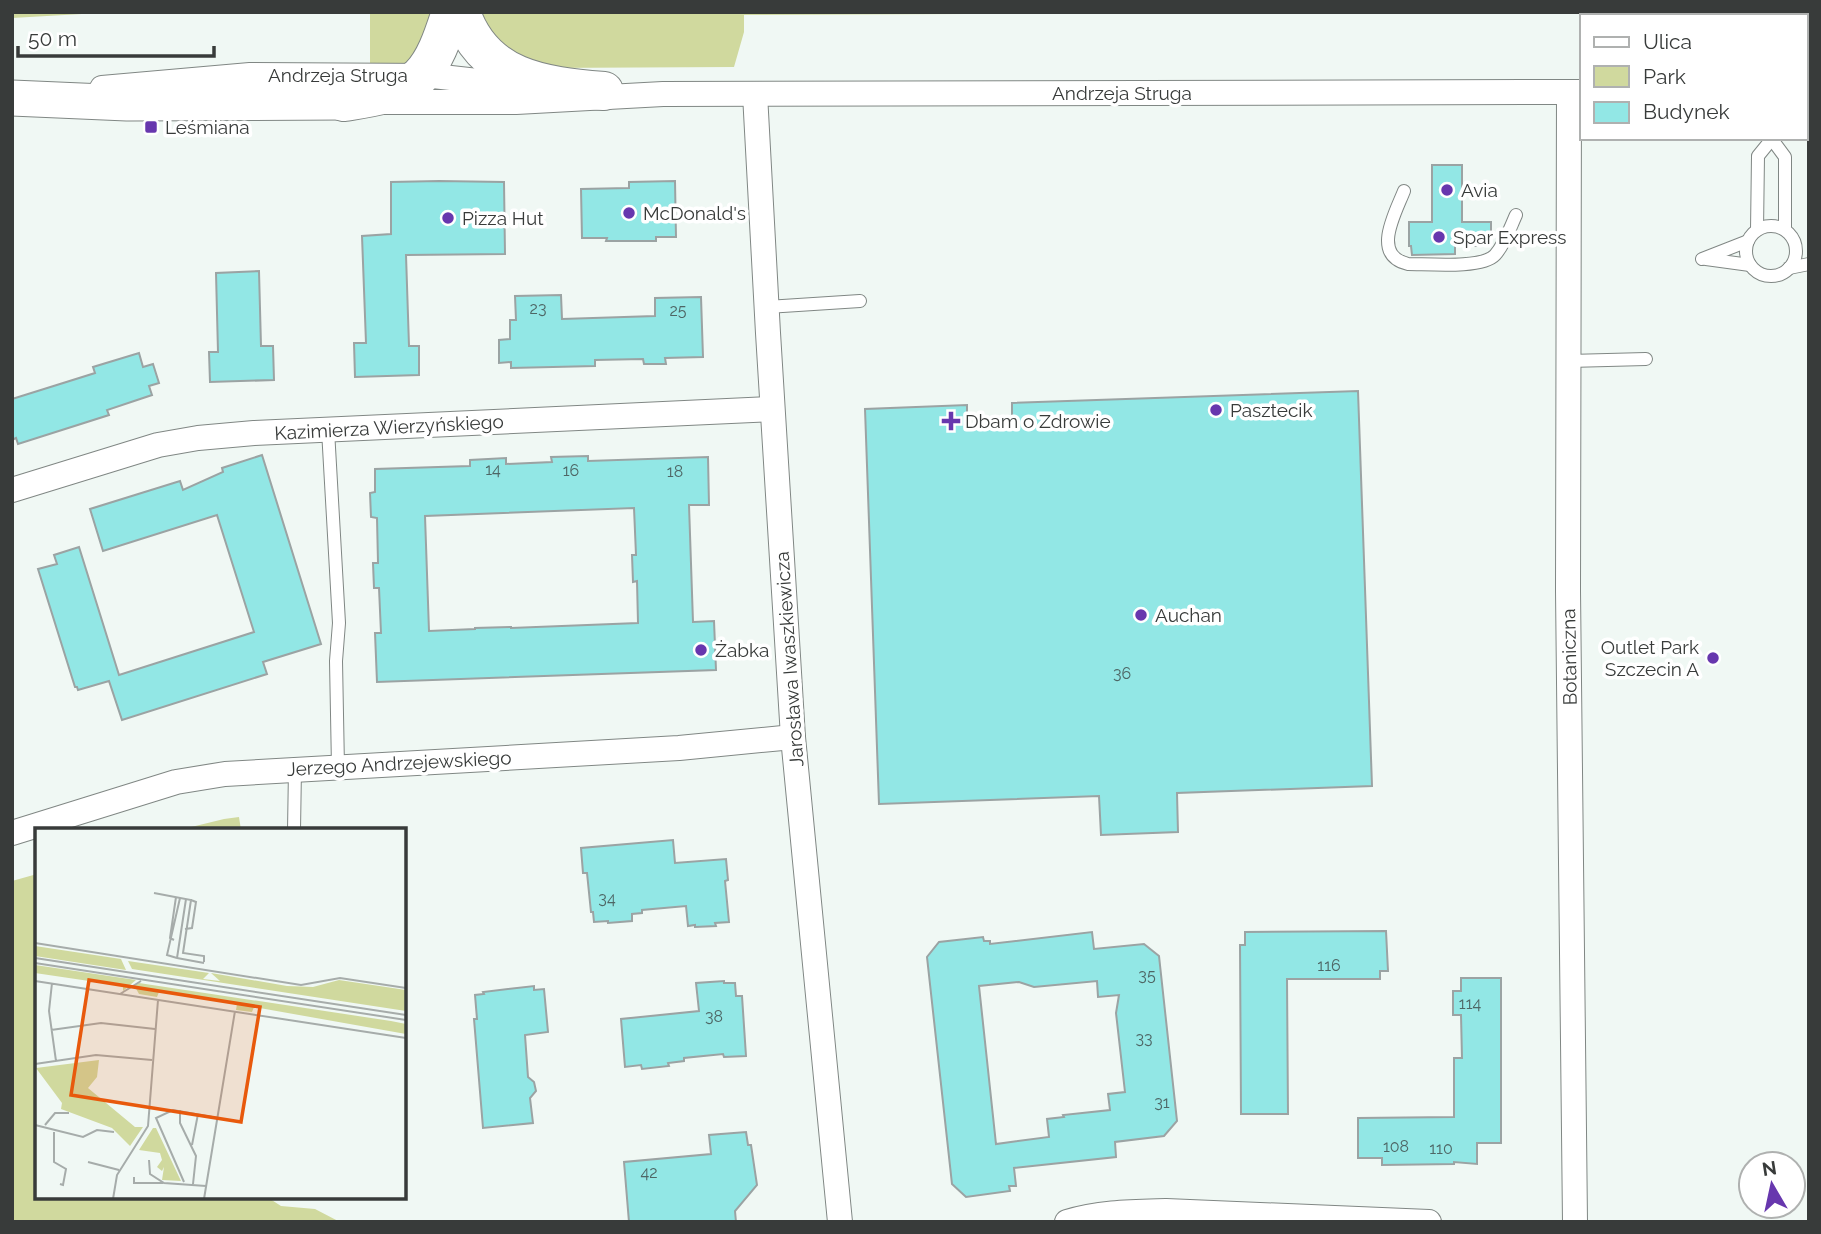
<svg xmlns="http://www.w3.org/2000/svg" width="1821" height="1234" font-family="Raleway,sans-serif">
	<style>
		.green { fill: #d0d99e }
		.building { fill: #92e7e5; stroke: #9ba3a3; stroke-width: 2; fill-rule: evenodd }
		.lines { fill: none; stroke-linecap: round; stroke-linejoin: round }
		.lane-casing { stroke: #808784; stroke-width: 14 }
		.street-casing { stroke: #808784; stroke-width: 26 }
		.secondary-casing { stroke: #808784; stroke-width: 37 }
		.primary-casing { stroke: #808784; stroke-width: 40 }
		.lane { stroke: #fff; stroke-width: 12 }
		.street { stroke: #fff; stroke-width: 24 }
		.secondary { stroke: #fff; stroke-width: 35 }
		.primary { stroke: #fff; stroke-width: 38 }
		.poi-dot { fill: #6737ae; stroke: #fff; stroke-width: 2.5 }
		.labels { text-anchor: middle; stroke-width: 7; stroke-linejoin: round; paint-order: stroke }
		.number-label { font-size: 16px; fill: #4e6665 }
		.street-label { font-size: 19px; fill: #383b3a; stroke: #fff }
		.poi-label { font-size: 19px; fill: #383b3a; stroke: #fff; text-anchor: start }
		.inset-road { fill: none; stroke: #a6acaa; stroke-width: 2 }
		.view { fill: #e8590c; fill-opacity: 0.15; stroke: #e8590c; stroke-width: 3.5 }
		.inset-edge { fill: none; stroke: #383b3a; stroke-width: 3.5 }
	</style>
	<rect width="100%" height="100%" fill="#f0f8f4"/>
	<g class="green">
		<path d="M12 12H435L412 64H370V13L82 14 12 18Z"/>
		<path d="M474 12H1453L744 15V32L734 67 540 68 495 47Z"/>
		<path d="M1582 12H1809V18H1805V16H1582Z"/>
		<path d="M239 817 241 830H179L224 819Z"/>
		<path d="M37 874V1197H267L281 1206 315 1209 340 1222H12V881Z"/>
	</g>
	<g class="building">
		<path d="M1432 165H1462V222H1491V246H1455V254L1412 255 1411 246H1409V222H1432Z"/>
		<path d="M439 181 504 182 505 254 406 255 409 346H419V375L355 377 354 343H366L362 236 391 234V182Z"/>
		<path d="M675 181 676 237H656V241H606L607 238H582L581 189 629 188V182Z"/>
		<path d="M259 271 261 346H273L274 380 210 382 209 352H218L216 273Z"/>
		<path d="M561 295 562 319 655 316V298L701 297 703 357 665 358 666 364H644L643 359 595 360V366L511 368V362L499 363V340L510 339V320H516L515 296Z"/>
		<path d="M139 353 143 367 153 364 159 383 149 386 152 395 107 410 109 415 18 444 16 438 12 440V399L95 373 93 367Z"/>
		<path d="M1358 391 1372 786 1177 793 1178 832 1101 835 1099 796 879 804 865 409 967 405V426L1012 424V403Z"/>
		<path d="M262 455 321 644 263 662 267 674 122 720 109 681 78 690 77 687H75L38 569 57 564 54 555 79 547 119 675 254 632 217 515 103 551 90 509 180 481 183 490 223 472 222 468Z"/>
		<path d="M588 456V461L708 457 709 505H689L693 622 714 621 716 670 377 682 375 633H381L379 588H374L373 563H378L377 518 371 517 370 493 375 492V469L470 466V460L506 458V464L552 462 551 457ZM634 508 636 555H632L633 582 637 581 638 623 511 628V627L475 628V629L429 631 425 516Z"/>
		<path d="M673 840 675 863 726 859 728 880 725 881 729 922 715 923 716 926 695 927V925L688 926 686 906 642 910V913L632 914V921L608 923V921L594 922 593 912H591L587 873H583L581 848Z"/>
		<path d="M1386 931 1388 971H1380V979H1287L1288 1114H1241L1240 945H1245V932Z"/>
		<path d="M1092 932 1094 949 1144 944 1159 956 1177 1121 1164 1136 1115 1142 1116 1157 1014 1168 1016 1186H1009L1010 1191 966 1197 952 1184 927 957 939 942 983 937 984 941H990V944ZM1097 981 1098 997 1119 995 1116 1013 1125 1092 1108 1094 1110 1110 1063 1115 1064 1117 1047 1119 1049 1137 996 1144 979 986 1019 982 1034 987Z"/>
		<path d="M1461 978H1501V1143H1477V1164L1454 1162V1164L1382 1165V1158H1358V1118L1454 1117V1058H1462L1461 1015H1453V991H1461Z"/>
		<path d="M724 981V983H735L736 996H742L746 1056 724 1057 723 1054 684 1058V1061L668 1063 669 1066 642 1069 641 1065 625 1067 621 1019 699 1011 696 983Z"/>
		<path d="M534 986V990L544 989 548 1032 525 1035 528 1077 534 1082 536 1091 530 1098 533 1123 483 1128 474 1019H477L475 995 484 994 483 992Z"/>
		<path d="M746 1132 748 1145H751L757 1185 735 1211 736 1222H629L624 1162 711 1154 709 1135Z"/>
	</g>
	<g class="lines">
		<g class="lane-casing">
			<g id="lane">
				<path d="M1771 138 1785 157V229"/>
				<path d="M1404 191C1395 214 1371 255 1408 264 1428 264 1482 269 1495 255 1505 244 1510 228 1516 215"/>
				<circle cx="1771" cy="251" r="25"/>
				<path d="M1757 230 1758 156 1771 140"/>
				<path d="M1702 259 1748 241"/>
				<path d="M1706 259 1750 265"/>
				<path d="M1789 268 1809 264"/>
				<path d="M767 307 860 301"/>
				<path d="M1569 361 1646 359"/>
				<path d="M328 430 339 623 336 661 338 767"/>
				<path d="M294 830 295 769"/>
			</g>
		</g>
		<g class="street-casing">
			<g id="street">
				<path d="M102 88 250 75 433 76 523 86"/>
				<path d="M1805 91H1809"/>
				<path d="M1569 92 1568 591 1575 1222"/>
				<path d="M755 94 768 333 793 737 840 1222"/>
				<path d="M384 102H516L663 94 1581 92"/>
				<path d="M12 490 158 445 198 438 254 433 772 409"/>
				<path d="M12 833 176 782 225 774 679 748 793 737"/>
				<path d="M1067 1222C1100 1212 1132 1212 1166 1211L1429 1222"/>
			</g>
		</g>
		<g class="secondary-casing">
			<path id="secondary" d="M12 98 127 103 344 102"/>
		</g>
		<g class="primary-casing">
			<g id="primary">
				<path d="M461 12C483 79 543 86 604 91"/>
				<path d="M344 102C369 98 402 94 420 76 436 60 444 33 451 12"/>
			</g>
		</g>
		<use href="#lane" class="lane"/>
		<use href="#street" class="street"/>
		<use href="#secondary" class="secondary"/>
		<use href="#primary" class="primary"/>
	</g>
	<g class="poi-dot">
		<rect x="144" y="120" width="14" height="14" rx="3.5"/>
		<circle cx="1447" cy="190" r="7"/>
		<circle cx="629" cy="213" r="7"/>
		<circle cx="448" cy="218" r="7"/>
		<circle cx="1439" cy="237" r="7"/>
		<circle cx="1216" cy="410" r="7"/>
		<path d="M947.5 410.5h7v7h7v7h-7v7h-7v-7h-7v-7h7z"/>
		<circle cx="1141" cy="615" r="7"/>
		<circle cx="701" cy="650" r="7"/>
		<circle cx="1713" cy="658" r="7"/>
	</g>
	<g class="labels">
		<g class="number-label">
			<text x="538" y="314">23</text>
			<text x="678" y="316">25</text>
			<text x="493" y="475">14</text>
			<text x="571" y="476">16</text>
			<text x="675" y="477">18</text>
			<text x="1122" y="679">36</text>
			<text x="607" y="904">34</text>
			<text x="1329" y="971">116</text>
			<text x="1147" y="981">35</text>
			<text x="1470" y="1009">114</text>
			<text x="714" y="1022">38</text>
			<text x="1144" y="1044">33</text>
			<text x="1162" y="1108">31</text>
			<text x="1396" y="1152">108</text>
			<text x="1441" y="1154">110</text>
			<text x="649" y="1178">42</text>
		</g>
		<g class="street-label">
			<text x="338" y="82">Andrzeja Struga</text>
			<text x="1122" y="100">Andrzeja Struga</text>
			<text transform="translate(389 427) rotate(-3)" y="7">Kazimierza Wierzyńskiego</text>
			<text transform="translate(1569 657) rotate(-91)" y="7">Botaniczna</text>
			<text transform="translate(789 659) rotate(-94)" y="7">Jarosława Iwaszkiewicza</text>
			<text transform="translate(399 763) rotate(-3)" y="7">Jerzego Andrzejewskiego</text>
		</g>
		<g class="poi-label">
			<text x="165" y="134">Leśmiana</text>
			<text x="1461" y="197">Avia</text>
			<text x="643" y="220">McDonald's</text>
			<text x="462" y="225">Pizza Hut</text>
			<text x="1453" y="244">Spar Express</text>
			<text x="1230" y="417">Pasztecik</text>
			<text x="965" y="428">Dbam o Zdrowie</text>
			<text x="1155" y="622">Auchan</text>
			<text x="1699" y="654" text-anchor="end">Outlet Park<tspan x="1699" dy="22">Szczecin A</tspan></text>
			<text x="715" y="657">Żabka</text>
		</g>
	</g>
	<g transform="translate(35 828)">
		<rect width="371" height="371" fill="#f0f8f4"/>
		<path d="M0 118 86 131 91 142 0 128ZM93 133 174 145 168 151 185 153 176 145 252 158 278 159 304 152 371 162V183L97 141ZM0 137 101 152 88 163V158L0 145ZM104 155 356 193 371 196V206L219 179 217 184 201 182 202 176 124 164 122 169 104 166 99 157ZM64 232 62 249 53 260 100 299H108L95 318 77 300 26 281 27 275 1 240ZM118 300H121L146 353 127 352 129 339 127 343 122 339 127 332 125 325 104 322Z" fill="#d0d99e"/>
		<path class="inset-road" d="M119 65 156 72 148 125 169 128V134M150 101 157 100 161 74 156 72M139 112 135 110 141 69M0 115 266 157 305 150 371 160M0 130 371 187M142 130 132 127 145 70M142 130 151 71M142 130 169 135M0 135 371 192M0 153 371 210M17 155 14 183 21 233M85 166 106 153M16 202 66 195 120 201M0 236 61 227 117 232M145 282V295L161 328 158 356M0 297 48 309 62 302 79 304M10 297 20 285H34M19 304V334L31 341 28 357 25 356M157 317 163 286M114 332 115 346 129 355 171 358M53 334 84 342M99 349V355H128M149 354 121 290 138 282 183 290M78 371 82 347 113 298 123 172M169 371 200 183"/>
		<path class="view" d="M54 152 225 179 206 294 36 267Z"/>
		<rect width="371" height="371" class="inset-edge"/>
	</g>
	<rect width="1821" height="1234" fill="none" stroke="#383b3a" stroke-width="28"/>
	<rect x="1580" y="14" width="228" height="126" fill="#ffffff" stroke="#afb1b0" stroke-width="2"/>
	<rect x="1594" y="37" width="35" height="10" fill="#ffffff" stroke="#afb1b0" stroke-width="2"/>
	<text x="1643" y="49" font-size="21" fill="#383b3a">Ulica</text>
	<rect x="1594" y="66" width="35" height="21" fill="#d0d99e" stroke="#afb1b0" stroke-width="2"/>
	<text x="1643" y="84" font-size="21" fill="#383b3a">Park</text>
	<rect x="1594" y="102" width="35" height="21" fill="#92e7e5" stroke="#afb1b0" stroke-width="2"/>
	<text x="1643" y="119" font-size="21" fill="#383b3a">Budynek</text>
	<g transform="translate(1772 1185) rotate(351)"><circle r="33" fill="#ffffff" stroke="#afb1b0" stroke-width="2"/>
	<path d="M0-5L12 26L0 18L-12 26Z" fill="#6737ae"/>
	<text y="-10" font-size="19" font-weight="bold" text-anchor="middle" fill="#383b3a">N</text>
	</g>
	<path d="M18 46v10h196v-10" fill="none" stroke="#383b3a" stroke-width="3.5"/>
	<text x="28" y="46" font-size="21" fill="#383b3a" stroke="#ffffff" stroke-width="5" paint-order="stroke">50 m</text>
</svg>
